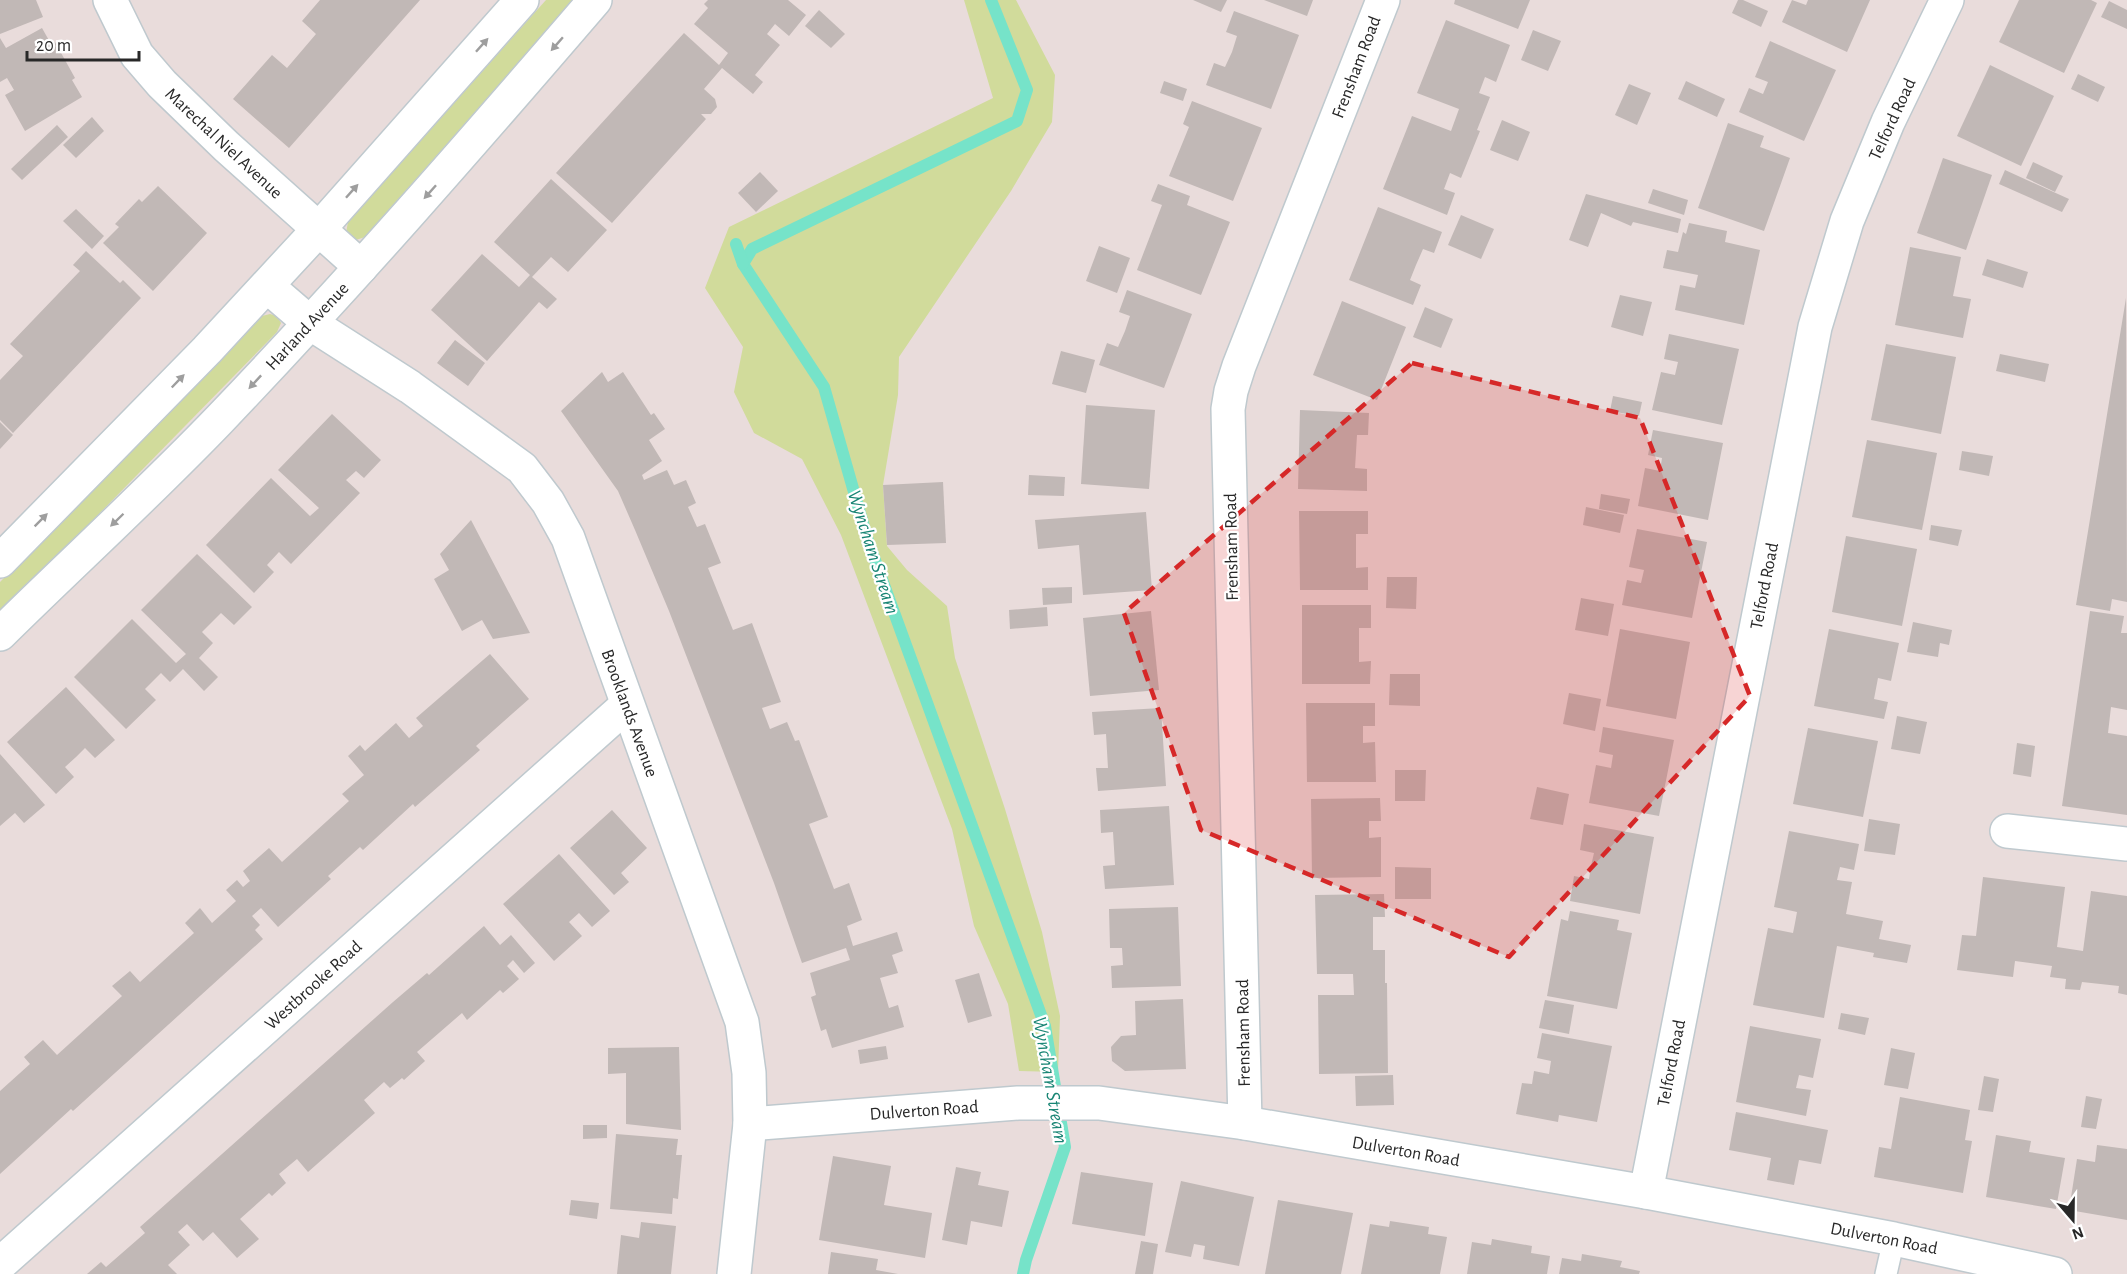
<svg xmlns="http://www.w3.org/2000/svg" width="2127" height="1274" font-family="'Alegreya Sans',sans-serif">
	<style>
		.green { fill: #d1db9b }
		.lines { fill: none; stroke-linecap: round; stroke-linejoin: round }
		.stream { stroke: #76e3c9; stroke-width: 12 }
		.building { fill: #c1b8b6 }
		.service-casing { stroke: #bfc9ce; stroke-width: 24 }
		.minor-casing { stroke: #bfc9ce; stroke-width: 36 }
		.service { stroke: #fff; stroke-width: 21 }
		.minor { stroke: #fff; stroke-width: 33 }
		.oneway { fill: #9e9e9e }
		.marked { fill: #d62828; fill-opacity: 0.2; stroke: #d62828; stroke-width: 4.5; stroke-dasharray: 12 8; stroke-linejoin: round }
		.labels { text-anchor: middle; stroke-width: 4.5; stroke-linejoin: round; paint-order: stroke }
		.street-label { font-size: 18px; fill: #282828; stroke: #fff }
		.water-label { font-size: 20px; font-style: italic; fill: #198574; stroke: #fff }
	</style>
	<rect width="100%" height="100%" fill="#e9dcdb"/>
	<g class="green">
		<path d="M546 0H574L365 237 353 241 346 233 348 222Z"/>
		<path d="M964 0H1016L1055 75 1052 122 1011 191 899 357 898 395 883 485 887 546 907 570 947 606 955 658 1005 809 1042 932 1060 1016 1058 1072 1019 1071 1008 1004 974 926 952 829 841 535 802 459 754 433 734 392 743 347 705 288 729 227 993 98Z"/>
		<path d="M270 314 277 316 281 323 277 332 0 615V582L262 316Z"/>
	</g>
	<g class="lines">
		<g class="stream">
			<path d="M991 0 1027 90 1017 121 752 249 743 264 824 387 868 541 1045 1026 1065 1147 1026 1260 1023 1274"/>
			<path d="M736 244 743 264"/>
		</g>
	</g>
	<g class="building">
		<path d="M0 0H36L43 17 0 34Z"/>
		<path d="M320 0H420L289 148 233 99 272 55 287 68 316 34 302 21Z"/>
		<path d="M708 0H788L806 15 789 36 775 24 767 34 780 45 755 75 763 82 753 94 722 68 704 89 715 99 717 107 711 114H701L706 119 612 223 556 173 684 33 719 65 728 53 694 24 708 8 704 4Z"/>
		<path d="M1193 0H1227L1221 12Z"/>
		<path d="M1264 0H1313L1307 16Z"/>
		<path d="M1455 0H1530L1518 29 1454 4Z"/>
		<path d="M1738 0H1743L1768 11 1761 27 1732 13Z"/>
		<path d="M1792 0 1806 5 1808 0H1870L1847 52 1782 22Z"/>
		<path d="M2019 0H2091L2097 3 2064 73 1999 42Z"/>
		<path d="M2109 1 2127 10V29L2101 17Z"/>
		<path d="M819 10 845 34 831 48 805 26Z"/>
		<path d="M1234 11 1299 35 1271 109 1206 85 1214 63 1225 67 1232 52 1237 36 1226 32Z"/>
		<path d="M1446 20 1510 45 1496 82 1485 77 1479 93 1490 97 1477 130 1480 131 1461 178 1450 173 1444 189 1455 193 1447 215 1383 189 1412 116 1451 131 1459 109 1417 93Z"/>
		<path d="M42 28 51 44 55 42 75 78 72 80 82 97 25 131 5 95 14 90 7 78 0 82V38L6 48Z"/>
		<path d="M1533 30 1561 41 1548 71 1521 60Z"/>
		<path d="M1770 41 1836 70 1804 141 1739 112 1749 88 1763 94 1768 82 1755 77Z"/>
		<path d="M1990 65 2054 96 2021 166 1957 136Z"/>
		<path d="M2078 74 2105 87 2098 102 2071 89Z"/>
		<path d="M1164 81 1187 89 1183 101 1160 93Z"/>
		<path d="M1686 81 1725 99 1717 117 1678 99Z"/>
		<path d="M1629 84 1651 93 1637 125 1615 115Z"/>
		<path d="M1192 101 1262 128 1233 201 1169 176 1189 127 1183 124Z"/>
		<path d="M92 117 104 131 76 158 63 145Z"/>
		<path d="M1502 120 1530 132 1518 161 1490 150Z"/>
		<path d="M1728 123 1764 136 1760 147 1790 158 1764 231 1698 208Z"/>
		<path d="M57 125 68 137 22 180 11 169Z"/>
		<path d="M1943 158 1992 175 1966 250 1917 233Z"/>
		<path d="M2033 162 2063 176 2055 192 2026 178Z"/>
		<path d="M2005 170 2069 199 2062 212 1999 184Z"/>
		<path d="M760 172 778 191 756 212 738 193Z"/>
		<path d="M551 179 607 230 568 272 551 257 532 277 557 299 547 309 539 302 487 361 431 310 482 254 519 287 530 275 494 242Z"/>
		<path d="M1158 184 1190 196 1187 205 1230 222 1201 295 1137 270 1162 205 1151 201Z"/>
		<path d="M158 186 207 233 153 291 103 243 119 227 115 224 139 199 142 202Z"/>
		<path d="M1653 189 1688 200 1684 215 1648 203Z"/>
		<path d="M1586 194 1681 219 1678 233 1633 222 1631 226 1601 213 1588 247 1569 240Z"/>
		<path d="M1378 207 1442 232 1434 253 1423 249 1416 265 1410 280 1421 285 1413 305 1349 280Z"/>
		<path d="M76 209 104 236 92 249 63 221Z"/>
		<path d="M1461 215 1494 229 1481 259 1448 245Z"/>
		<path d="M1689 223 1727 231 1725 242 1760 250 1744 325 1675 310 1680 285 1695 288 1698 275 1663 268 1667 250 1678 252 1683 232 1686 234Z"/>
		<path d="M1099 246 1130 258 1117 293 1086 281Z"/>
		<path d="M1910 247 1961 257 1953 296 1971 299 1963 338 1895 325Z"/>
		<path d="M86 251 120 283 123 280 141 298 13 433 0 420V380L23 356 10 344 80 271 73 265Z"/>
		<path d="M1987 259 2028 272 2023 288 1982 275Z"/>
		<path d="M1127 290 1192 314 1164 388 1099 365 1107 343 1118 347 1125 331 1130 316 1119 312Z"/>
		<path d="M1620 295 1652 302 1643 336 1611 327Z"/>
		<path d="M2126 298 2127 602 2112 599 2110 611 2076 605Z"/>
		<path d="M1342 301 1406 327 1377 400 1313 375Z"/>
		<path d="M1425 307 1453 319 1441 348 1413 337Z"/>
		<path d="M1669 334 1739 349 1722 425 1652 410 1661 372 1675 375 1678 362 1664 359Z"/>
		<path d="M455 340 485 363 468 386 437 363Z"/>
		<path d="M1886 344 1956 357 1941 434 1871 420Z"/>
		<path d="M1061 351 1095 360 1086 393 1052 384Z"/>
		<path d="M2000 354 2049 364 2045 382 1996 371Z"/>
		<path d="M602 372 608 382 623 372 651 415 654 413 665 429 649 440 662 461 642 475 644 480 667 470 674 485 686 480 696 503 688 507 697 527 705 524 721 563 708 568 733 630 752 623 781 702 762 708 770 729 787 722 795 741 799 740 828 817 809 824 834 889 849 883 862 920 847 926 853 946 897 932 903 951 892 955 898 973 880 978 889 1008 898 1005 904 1027 832 1048 826 1029 821 1031 811 997 816 995 810 973 850 960 846 948 802 963 774 883 669 611 635 530 618 491 561 411Z"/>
		<path d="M1613 396 1642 402 1639 416 1610 411Z"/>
		<path d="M1086 405 1155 410 1149 489 1081 484Z"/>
		<path d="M1300 410 1369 413 1368 435H1357L1356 452 1355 468 1367 469V491L1298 489Z"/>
		<path d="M332 414 381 460 364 478 356 471 346 480 360 493 291 564 279 552 267 565 274 572 254 593 206 545 271 478 310 516 319 508 278 470Z"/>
		<path d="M0 422 13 435 0 449Z"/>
		<path d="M1653 430 1723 443 1708 520 1638 506 1645 468 1660 471 1662 458 1648 455Z"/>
		<path d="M1867 440 1937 453 1922 530 1852 517Z"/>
		<path d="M1962 451 1993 456 1989 476 1959 470Z"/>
		<path d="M1029 475 1065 477 1064 496 1028 495Z"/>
		<path d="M943 482 946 543 887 545 883 485Z"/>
		<path d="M1601 494 1630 499 1627 514 1599 509Z"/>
		<path d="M1586 507 1624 515 1620 533 1583 525Z"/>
		<path d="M1299 511H1368V534H1356V568L1368 567V590H1300Z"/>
		<path d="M1146 512 1152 590 1083 595 1079 545 1038 549 1035 520Z"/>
		<path d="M471 520 530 633 493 639 482 620 462 631 434 579 449 570 440 554Z"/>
		<path d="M1931 525 1962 530 1958 546 1929 540Z"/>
		<path d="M1637 529 1707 542 1692 618 1622 605 1627 580 1641 583 1644 570 1629 567Z"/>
		<path d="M1846 536 1917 549 1902 626 1832 612Z"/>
		<path d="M197 554 252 607 234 625 221 613 202 632 213 643 199 658 218 677 204 691 183 669 170 682 161 673 145 689 156 700 126 729 74 677 132 619 176 663 186 654 141 610Z"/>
		<path d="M1387 577H1417L1416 609 1386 608Z"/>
		<path d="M1072 587V603L1043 605 1042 588Z"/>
		<path d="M1581 598 1614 604 1608 636 1575 630Z"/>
		<path d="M1302 605H1371V628H1359V662L1371 661 1370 684H1302Z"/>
		<path d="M1047 607 1048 626 1010 629 1009 610Z"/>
		<path d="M1151 611 1159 690 1090 696 1083 618Z"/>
		<path d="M2090 611 2124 616 2121 633H2127V710L2111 707 2108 733 2127 736V815L2062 806Z"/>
		<path d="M1913 622 1952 630 1949 645 1940 643 1938 657 1907 652Z"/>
		<path d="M1620 629 1690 642 1676 719 1606 706Z"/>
		<path d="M1829 629 1899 643 1891 681 1878 678 1874 699 1888 702 1884 719 1814 706Z"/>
		<path d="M490 654 529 699 476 746 480 750 415 807 413 804 363 850 360 847 328 876 331 879 278 927 261 908 252 916 260 925 255 930 263 939 73 1111 71 1109 0 1174V1091L30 1064 24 1057 43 1040 57 1055 122 996 112 986 130 971 140 982 194 933 185 923 200 908 212 923 236 901 226 890 237 880 243 887 250 881 243 871 269 848 282 862 349 801 342 794 364 775 348 756 360 745 365 751 396 723 409 738 423 726 416 718Z"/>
		<path d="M1390 674H1420V706L1389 705Z"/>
		<path d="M66 687 115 740 95 758 85 748 76 757 65 767 74 777 56 794 7 742Z"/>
		<path d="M1569 693 1601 699 1595 731 1563 724Z"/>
		<path d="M1306 703H1375V726H1363V743L1375 742 1376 782H1307Z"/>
		<path d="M1161 708 1166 786 1098 791 1096 768H1108L1106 734 1094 735 1092 712Z"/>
		<path d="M1897 716 1927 722 1920 754 1891 749Z"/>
		<path d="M1603 727 1674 740 1659 816 1589 803 1596 765 1611 768 1613 755 1599 752Z"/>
		<path d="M1808 728 1878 741 1863 817 1793 804Z"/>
		<path d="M2017 743 2035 746 2031 777 2013 774Z"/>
		<path d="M0 754 45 805 24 823 15 813 0 826Z"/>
		<path d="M1395 770H1426L1425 801H1395Z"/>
		<path d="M1537 787 1569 794 1563 825 1530 819Z"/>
		<path d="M1380 798 1381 821H1369V838L1381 837V877L1312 878 1311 799Z"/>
		<path d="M1169 806 1174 885 1105 889 1103 866 1115 865 1113 832 1101 833 1100 810Z"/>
		<path d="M612 810 647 848 621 873 629 882 614 895 570 848Z"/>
		<path d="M1869 819 1900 824 1895 855 1864 851Z"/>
		<path d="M1584 824 1654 837 1640 914 1570 901 1574 876 1589 879 1591 866 1594 853 1580 850Z"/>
		<path d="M1789 831 1859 844 1854 870 1840 867 1837 880 1852 882 1846 914 1883 921 1879 939 1911 945 1907 963 1873 957 1874 953 1837 946 1824 1018 1753 1005 1768 928 1793 933 1795 923 1797 912 1774 907Z"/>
		<path d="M559 854 610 911 592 927 579 913 569 922 582 936 554 961 503 904Z"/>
		<path d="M1395 867 1431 868V899H1395Z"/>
		<path d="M1983 877 2065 887 2057 947 2083 951 2091 891 2127 896V995L2118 993 2119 986 2082 982 2080 990 2065 989 2066 979 2050 977 2052 966 2015 961 2013 977 1957 970 1962 935 1976 936Z"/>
		<path d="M1384 894 1385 917H1373V950H1385V983H1387L1388 1073 1319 1074 1318 995H1354L1353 974H1317L1315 895Z"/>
		<path d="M1178 907 1181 986 1112 988 1111 966 1123 965 1122 948H1110L1109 909Z"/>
		<path d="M1570 911 1619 920 1617 930 1632 933 1617 1009 1547 996 1561 919 1568 921Z"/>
		<path d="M484 926 500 945 511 935 535 963 524 973 513 960 507 966 519 979 503 993 500 990 467 1020 462 1013 417 1052 425 1061 404 1080 402 1078 390 1088 384 1082 364 1100 375 1113 308 1172 297 1159 279 1174 286 1183 272 1196 269 1193 240 1219 259 1239 237 1258 213 1232 203 1241 187 1224 178 1232 190 1245 168 1265 177 1274H87L101 1262 106 1267 145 1233 140 1227 393 1002 427 973 429 975Z"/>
		<path d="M979 973 992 1016 968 1023 955 980Z"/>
		<path d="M1183 999 1186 1069 1125 1071 1112 1061 1111 1047 1121 1036 1136 1035 1135 1001Z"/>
		<path d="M1545 1000 1574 1005 1569 1034 1539 1028Z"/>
		<path d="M1841 1013 1869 1018 1865 1035 1838 1029Z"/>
		<path d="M1750 1026 1821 1039 1813 1078 1799 1075 1796 1088 1811 1090 1806 1116 1736 1102Z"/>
		<path d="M1542 1033 1612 1046 1597 1122 1559 1115 1558 1122 1516 1114 1522 1083 1532 1084 1534 1071 1549 1074 1551 1061 1537 1058Z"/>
		<path d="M886 1046 888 1059 860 1064 858 1050Z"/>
		<path d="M679 1047 681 1130 626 1124V1073L608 1074V1048Z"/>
		<path d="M1891 1048 1915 1053 1908 1089 1884 1085Z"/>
		<path d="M1393 1075 1394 1105 1356 1106 1355 1076Z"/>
		<path d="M1984 1076 1999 1079 1993 1112 1978 1110Z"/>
		<path d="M2086 1096 2102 1099 2096 1129 2081 1127Z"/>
		<path d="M1900 1097 1970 1110 1965 1140 1972 1141 1963 1193 1874 1177 1879 1147 1891 1149Z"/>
		<path d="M1736 1112 1828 1130 1821 1164 1799 1160 1794 1185 1767 1180 1771 1158 1729 1150Z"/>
		<path d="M583 1125H607V1138L583 1139Z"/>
		<path d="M616 1134 678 1139 676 1155H682L678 1199 673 1198 672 1214 610 1209Z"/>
		<path d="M1996 1135 2031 1141 2029 1152 2065 1158 2056 1209 1986 1197Z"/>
		<path d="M2097 1145 2127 1149V1220L2069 1210 2077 1159 2095 1162Z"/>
		<path d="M833 1156 891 1166 884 1205 932 1213 925 1258 819 1240Z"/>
		<path d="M956 1167 981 1172 978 1185 1009 1191 1002 1227 971 1221 967 1245 942 1240Z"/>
		<path d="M1081 1172 1153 1183 1145 1236 1072 1224Z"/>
		<path d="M1181 1181 1254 1197 1239 1266 1203 1259 1205 1246 1194 1244 1191 1257 1165 1252Z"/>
		<path d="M571 1200 599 1203 597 1219 569 1215Z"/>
		<path d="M1278 1200 1353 1213 1341 1274H1265Z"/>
		<path d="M1390 1221 1429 1227 1428 1234 1447 1237 1440 1274H1361L1370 1224 1389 1227Z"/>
		<path d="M641 1222 676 1226 671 1274H617L621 1235 639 1238Z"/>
		<path d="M1492 1239 1532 1246 1531 1253 1550 1256 1547 1274H1467L1472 1242 1491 1245Z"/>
		<path d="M1141 1241 1158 1244 1153 1274H1135Z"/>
		<path d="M831 1252 878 1259 876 1270 898 1274H828Z"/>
		<path d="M1582 1254 1622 1261 1620 1267 1640 1271 1639 1274H1559L1562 1258 1581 1261Z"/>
	</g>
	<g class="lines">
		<g class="service-casing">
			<path id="service" d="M1886 1274 1894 1239"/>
		</g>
		<g class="minor-casing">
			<g id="minor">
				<path d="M110 0 137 55 162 84 226 146 361 267"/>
				<path d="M267 286 310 323 410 387 522 468 548 502 568 538 742 1022 749 1073 750 1124 734 1274"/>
				<path d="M0 561 207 350 319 229 522 0"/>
				<path d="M0 634C73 562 149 493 220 419 350 283 473 142 595 0"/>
				<path d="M2007 831 2127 844"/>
				<path d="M1245 1123 1228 409 1231 391 1239 366 1383 0"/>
				<path d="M750 1124 1018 1103H1099L1245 1123 1646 1192 1894 1239 2055 1274"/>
				<path d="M1646 1192 1815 327 1847 221 1888 122 1947 0"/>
				<path d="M0 1264 627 705"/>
			</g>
		</g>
		<use href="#service" class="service"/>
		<use href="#minor" class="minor"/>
	</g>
	<defs><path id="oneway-solid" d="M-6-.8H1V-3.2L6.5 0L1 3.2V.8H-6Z" transform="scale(1.5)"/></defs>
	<g class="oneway">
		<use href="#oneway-solid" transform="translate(557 44) rotate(131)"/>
		<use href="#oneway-solid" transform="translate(482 45) rotate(-48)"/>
		<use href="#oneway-solid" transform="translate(352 191) rotate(-48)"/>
		<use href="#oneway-solid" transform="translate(430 192) rotate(132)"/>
		<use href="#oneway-solid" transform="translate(178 381) rotate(-46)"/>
		<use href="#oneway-solid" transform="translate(255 382) rotate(133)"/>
		<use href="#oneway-solid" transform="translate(41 520) rotate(-45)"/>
		<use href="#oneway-solid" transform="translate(117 520) rotate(136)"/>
	</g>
	<path class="marked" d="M1412 363 1640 418 1750 696 1509 957 1201 830 1124 613Z"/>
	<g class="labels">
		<g class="street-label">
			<text transform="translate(1356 67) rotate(-69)" y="6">Frensham Road</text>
			<text transform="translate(1892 119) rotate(-65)" y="6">Telford Road</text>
			<text transform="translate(224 143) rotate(43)" y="6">Marechal Niel Avenue</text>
			<text transform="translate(307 326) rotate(-47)" y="6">Harland Avenue</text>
			<text transform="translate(1231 547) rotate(-91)" y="6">Frensham Road</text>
			<text transform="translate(1764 586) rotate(-79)" y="6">Telford Road</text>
			<text transform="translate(630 713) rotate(70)" y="6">Brooklands Avenue</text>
			<text transform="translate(313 985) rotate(-42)" y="6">Westbrooke Road</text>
			<text transform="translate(1243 1033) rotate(-91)" y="6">Frensham Road</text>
			<text transform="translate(1671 1063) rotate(-79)" y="6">Telford Road</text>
			<text transform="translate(924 1110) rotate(-4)" y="6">Dulverton Road</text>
			<text transform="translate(1406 1151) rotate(10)" y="6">Dulverton Road</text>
			<text transform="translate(1884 1238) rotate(11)" y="6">Dulverton Road</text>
		</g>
		<g class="water-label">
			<text transform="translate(874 552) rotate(72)" y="7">Wyncham Stream</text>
			<text transform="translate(1051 1080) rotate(80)" y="7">Wyncham Stream</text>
		</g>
	</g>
	<g transform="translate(2073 1220) rotate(160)" stroke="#ffffff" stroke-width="4.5" paint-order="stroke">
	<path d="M0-4.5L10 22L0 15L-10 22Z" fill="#282828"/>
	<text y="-9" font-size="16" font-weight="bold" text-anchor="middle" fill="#282828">N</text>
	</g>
	<path d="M27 51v9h112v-9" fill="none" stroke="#282828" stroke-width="3"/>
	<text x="36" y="51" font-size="18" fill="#282828" stroke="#ffffff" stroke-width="4.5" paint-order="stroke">20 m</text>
</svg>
